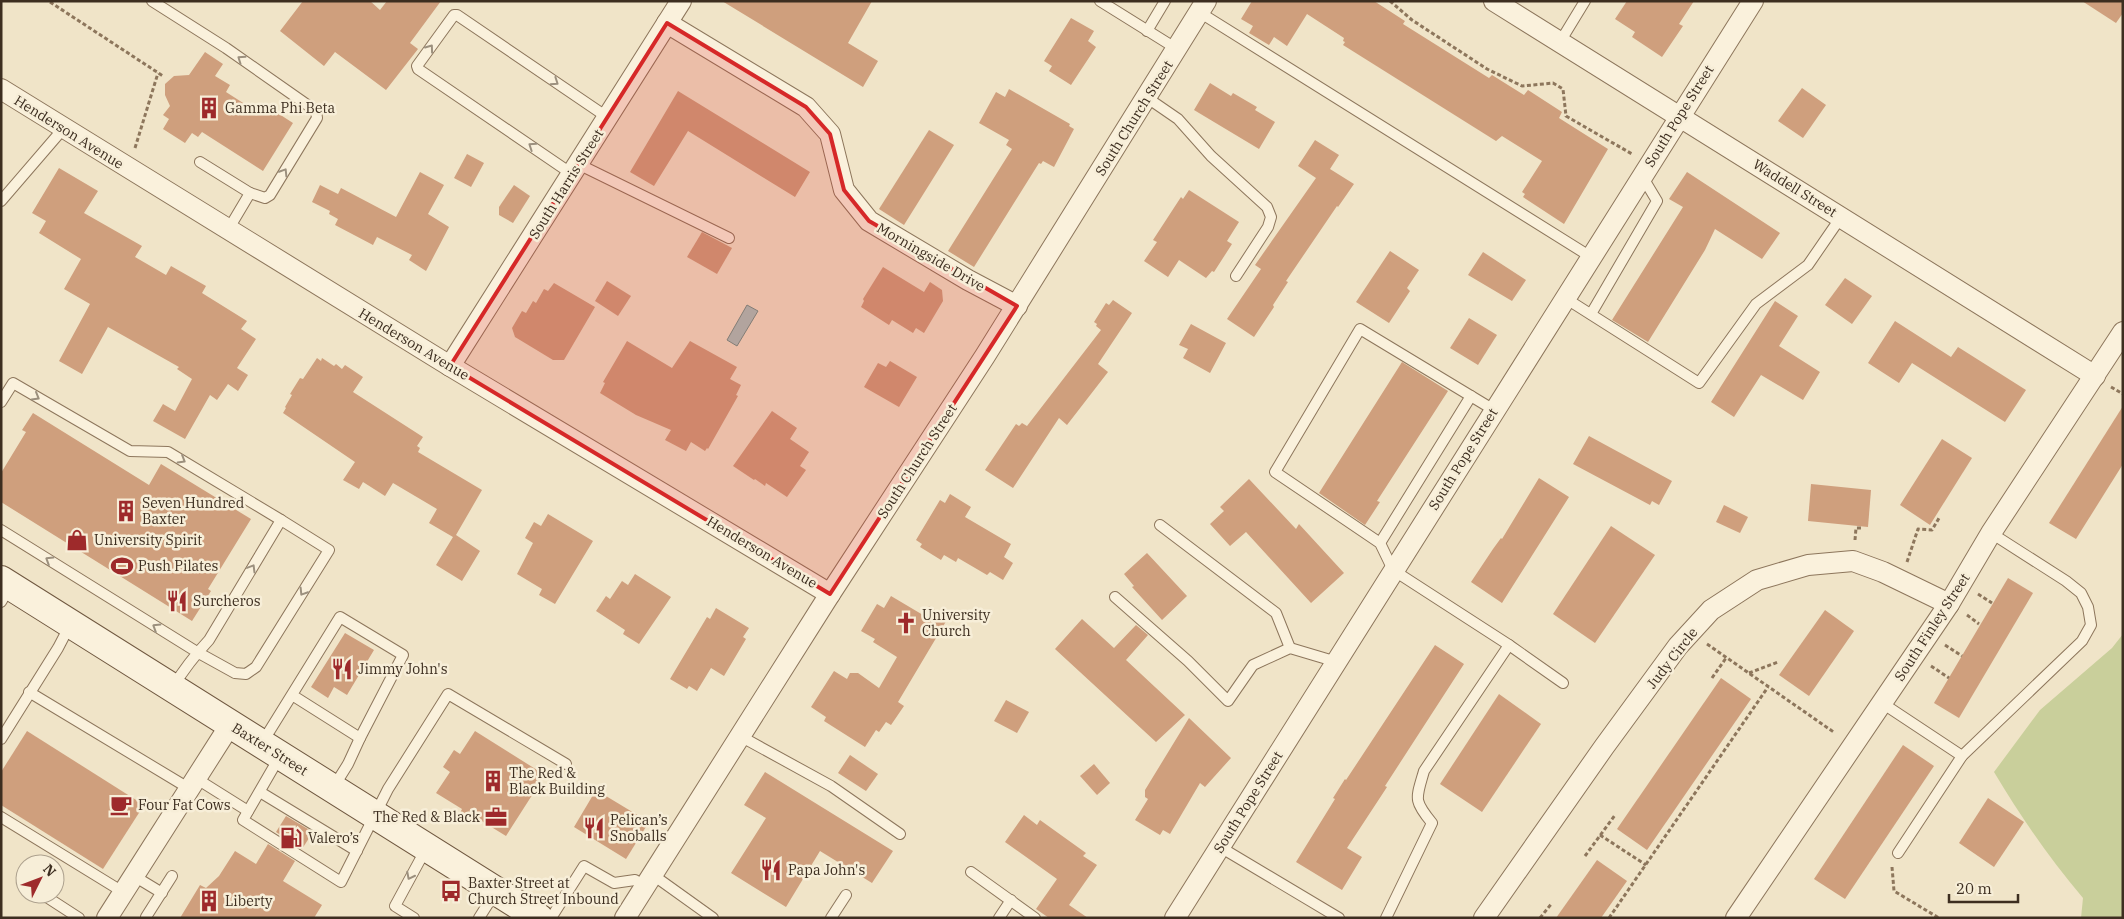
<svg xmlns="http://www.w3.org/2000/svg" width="2124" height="919" font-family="'IBM Plex Serif',serif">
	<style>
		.green { fill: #c9cf9b }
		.water { fill: #a9c4bc; stroke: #6f938a }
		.building { fill: #cf9f7d }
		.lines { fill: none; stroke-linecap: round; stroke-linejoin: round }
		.lane-casing { stroke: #8d765c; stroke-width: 12 }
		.street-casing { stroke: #8d765c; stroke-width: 22 }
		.secondary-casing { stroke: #6f573f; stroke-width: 30 }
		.path { stroke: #8d765c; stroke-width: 3; stroke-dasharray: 4 2.5; stroke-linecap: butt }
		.lane { stroke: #faf1dc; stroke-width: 10 }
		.street { stroke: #faf1dc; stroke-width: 20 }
		.secondary { stroke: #faf1dc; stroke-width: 28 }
		.oneway { stroke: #9c907e }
		.marked { fill: #d62828; fill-opacity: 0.2; stroke: #d62828; stroke-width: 4; stroke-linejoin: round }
		.labels { text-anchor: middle; stroke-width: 5; stroke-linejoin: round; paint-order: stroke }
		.poi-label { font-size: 14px; fill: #3d2e20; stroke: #f7eed8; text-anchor: start }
		.street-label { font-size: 14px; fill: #3d2e20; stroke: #f7eed8 }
	</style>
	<rect width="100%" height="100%" fill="#f0e4c8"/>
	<path class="green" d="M2123 634V918H2081L2083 898C2049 858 2021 817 1994 772L2040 710 2112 648Z"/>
	<path class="water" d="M747 305 758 311 737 346 727 340Z"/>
	<g class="building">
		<path d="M303 1H370L380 10 387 1H441L410 43 418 49 386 90 335 52 324 66 280 31Z"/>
		<path d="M722 1H872L848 43 878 61 863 87Z"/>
		<path d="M1252 1H1374L1405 21 1403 24 1489 78 1492 75 1524 95 1528 90 1562 112 1559 118 1608 149 1564 224 1523 197 1525 194 1522 192 1542 161 1502 136 1496 141 1343 45 1345 42 1343 41 1344 38 1307 14 1287 46 1274 37 1269 45 1249 33 1253 26 1241 19Z"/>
		<path d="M1627 1H1694L1679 24 1683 26 1662 57 1632 37 1635 32 1615 19Z"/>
		<path d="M2082 1H2123V13L2116 23Z"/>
		<path d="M1071 18 1094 31 1088 41 1096 47 1071 85 1049 71 1052 66 1044 61Z"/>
		<path d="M205 52 223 64 215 76 230 85 226 92 257 112 262 103 293 123 263 171 202 132 198 137 192 133 185 143 163 129 169 119 163 115 170 106 165 95V84L174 76 189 75Z"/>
		<path d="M1210 83 1231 96 1233 93 1257 107 1255 110 1275 122 1259 149 1194 110Z"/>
		<path d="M1802 88 1826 105 1803 138 1778 121Z"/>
		<path d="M1009 89 1070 124 1069 126 1074 129 1054 167 1043 161 1041 164 1039 163 974 267 948 251 1012 149 1006 145 1009 140 979 123 996 92 1005 97Z"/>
		<path d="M678 91 810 172 795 197 688 131 654 186 630 172Z"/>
		<path d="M929 130 954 145 904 225 879 209Z"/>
		<path d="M1315 140 1339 155 1330 169 1354 184 1338 207 1337 206 1286 281 1288 282 1273 305 1274 307 1254 337 1227 319 1261 269 1255 265 1316 178 1298 166Z"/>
		<path d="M467 154 484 163 471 187 454 178Z"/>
		<path d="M59 168 98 191 84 213 142 246 135 257 166 275 171 266 206 286 202 293 247 321 241 329 256 339 237 368 248 375 238 391 228 384 217 400 210 395 185 439 153 421 163 404 175 411 192 379 177 369 179 367 108 327 82 374 59 361 90 304 64 289 81 259 39 233 46 221 32 213Z"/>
		<path d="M420 172 444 185 428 214 449 227 426 271 409 260 412 255 377 237 373 245 335 225 338 219 329 214 330 211 312 202 320 185 338 194 341 188 396 217Z"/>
		<path d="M1687 172 1780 233 1762 259 1715 229 1705 250 1648 342 1612 320 1683 207 1669 199Z"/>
		<path d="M514 185 530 196 513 223 499 215V207Z"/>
		<path d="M1189 190 1239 222 1227 241 1232 244 1214 272 1212 271 1206 278 1179 260 1168 277 1144 261 1157 242 1153 240 1181 197 1183 199Z"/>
		<path d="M702 232 732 248 717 274 687 257Z"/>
		<path d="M1390 251 1419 270 1407 288 1410 291 1389 323 1356 302Z"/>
		<path d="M1483 252 1526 280 1512 301 1468 275Z"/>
		<path d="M883 267 924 292 930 282 942 290 943 301 924 333 916 328 913 333 892 320 889 325 861 307 864 301 863 299Z"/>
		<path d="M1845 278 1872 296 1852 324 1825 305Z"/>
		<path d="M607 281 631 296 618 316 595 301Z"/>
		<path d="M554 283 595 307 564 360H553L515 337 512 328 522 311 526 313 533 301 536 303 544 289 548 291Z"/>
		<path d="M1113 300 1132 313 1098 364 1108 372 1067 425 1059 418 1013 488 985 470 1016 424 1019 426 1022 423 1027 426 1101 330 1096 326 1097 324 1094 322 1106 303 1109 305Z"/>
		<path d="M1775 301 1798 316 1779 346 1820 372 1803 400 1761 375 1734 417 1711 402Z"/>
		<path d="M1469 318 1497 335 1478 365 1450 348Z"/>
		<path d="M1895 321 1951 357 1958 347 2026 390 2005 422 1912 363 1899 383 1868 363Z"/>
		<path d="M1191 324 1226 343 1210 373 1183 358 1188 349 1179 345Z"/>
		<path d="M627 341 672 368 690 341 737 367 730 379 741 385 736 395 738 396 708 449 707 448 705 451 691 442 686 451 665 440 671 430 636 415 600 393 605 383 603 382Z"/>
		<path d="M317 358 321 361 322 358 334 366 336 364 342 369 345 365 363 377 353 392 423 437 417 446 420 448 418 452 482 490 456 535 480 551 462 581 436 565 453 537 429 523 437 509 393 483 385 496 363 482 359 489 343 480 355 462 283 413 286 408 285 407 292 395 290 394 300 378 303 379Z"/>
		<path d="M890 361 917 377 899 407 864 387 878 363 886 367Z"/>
		<path d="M1402 362 1448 391 1377 501 1380 502 1365 525 1319 493Z"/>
		<path d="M2123 406V464L2076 539 2049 523Z"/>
		<path d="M772 411 797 428 790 439 809 452 800 466 806 470 787 497 766 483 765 486 755 479 754 480 733 466Z"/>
		<path d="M33 413 149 485 161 464 251 519 208 589 211 591 192 621 1 502V473L26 432 22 430Z"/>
		<path d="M1589 436 1672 481 1659 505 1652 501 1650 505 1573 464Z"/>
		<path d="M1942 439 1972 458 1930 525 1900 505Z"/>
		<path d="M1539 478 1569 497 1502 603 1471 582 1493 549 1501 538 1502 539Z"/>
		<path d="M1249 479 1296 529 1299 524 1344 573 1311 603 1246 532 1230 546 1210 524 1224 511 1220 507Z"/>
		<path d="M1811 484 1871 490 1868 527 1808 521Z"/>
		<path d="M950 494 971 507 965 517 1011 544 1004 557 1013 563 1003 580 990 572 987 575 958 558 956 562 944 555 941 560 920 547 922 544 916 540 940 500 945 503Z"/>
		<path d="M1724 505 1748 517 1740 533 1716 522Z"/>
		<path d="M548 514 593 541 555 604 539 595 542 589 517 574 533 543 525 538 534 522 541 526Z"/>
		<path d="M1611 526 1655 555 1595 643 1553 614Z"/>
		<path d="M1147 553 1187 596 1162 620 1132 587 1134 586 1124 574Z"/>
		<path d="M635 574 671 597 639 644 623 634 625 630 596 611 606 596 610 599 622 581 628 585Z"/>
		<path d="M2008 578 2033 593 1959 718 1934 703Z"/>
		<path d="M891 596 923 615 929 606 948 618 898 702 904 706 891 725 886 722 879 732 876 730 865 747 824 721 826 717 811 707 834 671 847 679 850 673H858L879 688 897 657 873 642 875 639 861 631 877 604 884 608Z"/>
		<path d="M716 608 749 628 743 637 746 639 724 676 711 668 697 691 689 686 687 689 670 679 707 617 710 619Z"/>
		<path d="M1825 610 1854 631 1809 696 1779 675Z"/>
		<path d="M1082 619 1114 648 1136 625 1148 635 1126 660 1185 715 1156 742 1055 649Z"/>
		<path d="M345 633 374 650 347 695 334 687 328 698 311 687Z"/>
		<path d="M1435 645 1464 664 1385 786 1387 787 1347 848 1362 857 1342 890 1296 862 1335 799 1333 798 1345 779 1346 780Z"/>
		<path d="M1721 678 1751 699 1647 850 1617 829Z"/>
		<path d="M1499 694 1541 724 1482 812 1440 784Z"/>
		<path d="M1006 700 1029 712 1017 733 994 721Z"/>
		<path d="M1189 718 1231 758 1205 787 1200 783 1170 834 1163 830 1160 835 1135 820 1148 799 1145 797V790Z"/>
		<path d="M27 731 144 805 103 869 1 805V772Z"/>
		<path d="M475 731 545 775 506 836 480 820 477 824 460 813 462 809 436 793 450 772 443 767 454 750 460 754Z"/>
		<path d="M1903 745 1934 766 1845 899 1814 879Z"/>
		<path d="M850 755 878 774 866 791 838 773Z"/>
		<path d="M1094 764 1110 783 1097 795 1080 776Z"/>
		<path d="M765 772 893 851 872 883 820 851 786 907 731 873 766 818 744 805Z"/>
		<path d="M596 790 649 822 626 859 574 827Z"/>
		<path d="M1988 798 2024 822 1994 867 1959 843Z"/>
		<path d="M1024 815 1037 825 1040 820 1086 853 1083 856 1097 865 1069 905 1088 918H1049L1036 909 1057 879 1005 842Z"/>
		<path d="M286 816 313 832 302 849 276 832Z"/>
		<path d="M268 844 295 861 283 881 322 905 314 918H180L200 885 206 888 219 876 235 851 256 864Z"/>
		<path d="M1597 860 1627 881 1601 918H1556Z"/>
	</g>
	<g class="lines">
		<g class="lane-casing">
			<g id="lane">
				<path d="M152 1 226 48 316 111 317 118 270 195 265 198 250 193"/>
				<path d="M1100 1 1177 49"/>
				<path d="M1199 12 1591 257"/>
				<path d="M1147 31 1165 1"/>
				<path d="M1560 42 1585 1"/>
				<path d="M1146 97 1178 119 1211 156 1267 207 1271 217 1268 227 1236 276"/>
				<path d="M200 162 250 193 228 230"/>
				<path d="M578 164 729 238"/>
				<path d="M572 174 418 69 417 66 454 15H457L607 117"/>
				<path d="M1 201 63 129"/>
				<path d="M1565 298 1699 383 1756 304 1808 265 1841 217"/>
				<path d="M1591 314 1657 201 1642 176"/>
				<path d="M1 402 13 383 130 451 168 452 281 520"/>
				<path d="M1160 525 1276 613 1290 648"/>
				<path d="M1 530 197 652 235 673 246 674 256 667 329 550 281 520 209 640C195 655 184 669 173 687"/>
				<path d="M1380 543 1471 396"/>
				<path d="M1115 597 1188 661 1228 701 1253 665 1290 648 1337 662"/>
				<path d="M1 602 10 587"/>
				<path d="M1509 645 1563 683"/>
				<path d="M29 692 190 789"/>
				<path d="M1882 703 1962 756"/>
				<path d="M740 736 831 786 900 834"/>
				<path d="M1 739 58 648 70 625"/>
				<path d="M262 743 340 617 403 655 360 738 292 695"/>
				<path d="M280 756 243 820 341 882 388 789 448 694 566 764"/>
				<path d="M197 779 248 811"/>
				<path d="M333 788 348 764 360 738"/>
				<path d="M260 792 357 851"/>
				<path d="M1 817 123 892"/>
				<path d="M1220 847 1339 918"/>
				<path d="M1898 853 1962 756 2082 641 2091 625 2088 607 2081 593 2066 581 1991 533"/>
				<path d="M971 872 1035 918"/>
				<path d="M653 875 713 918"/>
				<path d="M134 876 162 893"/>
				<path d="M22 881 25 883"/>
				<path d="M42 894 79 918"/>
				<path d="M146 917 172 876"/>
				<path d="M414 918 395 906 427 847"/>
				<path d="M479 918 496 891"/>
				<path d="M551 918 584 866 614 883 635 880 645 886"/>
				<path d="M831 918 846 895"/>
				<path d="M999 918 1011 900"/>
				<path d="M1386 918 1432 823C1413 800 1416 799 1424 771L1509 645 1393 570 1380 543 1275 472 1360 329 1494 410"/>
			</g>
		</g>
		<g class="street-casing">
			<g id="street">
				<path d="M1494 1 2095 376"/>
				<path d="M667 23 806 107 830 134 844 190 869 221 968 280 1017 306"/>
				<path d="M1 89 450 366 830 594"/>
				<path d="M450 366 681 1"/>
				<path d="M107 918 230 725"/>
				<path d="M625 918 830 594 985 356 1206 1"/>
				<path d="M1175 918 1753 1"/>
				<path d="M1484 918 1604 747 1678 646 1711 610 1757 580 1808 565 1853 561 1883 572 1949 604"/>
				<path d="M1736 918 1949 604 1991 533 2123 332"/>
			</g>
		</g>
		<g class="secondary-casing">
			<path id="secondary" d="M1 580 539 918"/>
		</g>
		<g class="path">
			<path d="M1390 1 1412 20 1487 69 1522 86 1553 83 1563 89 1566 116 1632 154"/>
			<path d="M50 2 163 76"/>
			<path d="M135 148 158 73"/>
			<path d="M2111 387 2123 394"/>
			<path d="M1855 540 1856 528H1863"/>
			<path d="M1907 562 1918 529 1932 530 1939 518"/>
			<path d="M1978 594 1992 603"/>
			<path d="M1967 615 1979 624"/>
			<path d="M1707 644 1835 733"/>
			<path d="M1945 645 1962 656"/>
			<path d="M1931 666 1949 678"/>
			<path d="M1749 673 1778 662"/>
			<path d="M1712 678 1726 658"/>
			<path d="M1600 835 1646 865"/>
			<path d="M1585 856 1615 815"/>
			<path d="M1892 867 1894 891 1939 918"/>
			<path d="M1540 918 1552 903"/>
			<path d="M1609 918 1768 687"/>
		</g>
		<use href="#lane" class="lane"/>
		<use href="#street" class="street"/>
		<use href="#secondary" class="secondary"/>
	</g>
	<defs><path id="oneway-chevron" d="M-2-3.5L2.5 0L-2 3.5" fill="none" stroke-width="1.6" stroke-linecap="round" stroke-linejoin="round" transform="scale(1.25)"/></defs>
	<g class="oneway">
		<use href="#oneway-chevron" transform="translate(430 48) rotate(-54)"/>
		<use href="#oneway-chevron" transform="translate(241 59) rotate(-145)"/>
		<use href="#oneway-chevron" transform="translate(555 82) rotate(34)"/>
		<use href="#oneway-chevron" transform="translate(532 146) rotate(-146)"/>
		<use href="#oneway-chevron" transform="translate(284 172) rotate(-58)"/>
		<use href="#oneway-chevron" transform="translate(36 397) rotate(30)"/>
		<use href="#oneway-chevron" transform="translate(182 460) rotate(31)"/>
		<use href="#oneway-chevron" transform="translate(49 560) rotate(-148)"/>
		<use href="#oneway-chevron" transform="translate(252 568) rotate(-59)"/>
		<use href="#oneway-chevron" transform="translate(303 592) rotate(122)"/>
		<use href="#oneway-chevron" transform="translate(156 627) rotate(-148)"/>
		<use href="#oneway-chevron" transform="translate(410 876) rotate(117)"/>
	</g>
	<path class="marked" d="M667 23 806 107 830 134 844 190 869 221 1017 306 830 594 450 366Z"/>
	<defs>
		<g id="building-bare" transform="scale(1.725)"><path d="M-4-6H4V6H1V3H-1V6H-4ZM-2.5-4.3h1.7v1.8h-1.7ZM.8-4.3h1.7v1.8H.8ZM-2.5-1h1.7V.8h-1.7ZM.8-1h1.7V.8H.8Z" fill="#9e2a2b" stroke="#f7eed8" stroke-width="2.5" paint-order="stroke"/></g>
		<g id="shop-bare" transform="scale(1.725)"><path d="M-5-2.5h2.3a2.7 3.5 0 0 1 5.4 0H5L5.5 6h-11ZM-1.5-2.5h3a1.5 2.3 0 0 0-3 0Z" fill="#9e2a2b" stroke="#f7eed8" stroke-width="2.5" paint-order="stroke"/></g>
		<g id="stadium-bare" transform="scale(1.725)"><path d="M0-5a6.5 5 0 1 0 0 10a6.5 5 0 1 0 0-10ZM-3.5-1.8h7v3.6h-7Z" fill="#9e2a2b" stroke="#f7eed8" stroke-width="2.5" paint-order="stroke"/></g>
		<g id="restaurant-bare" transform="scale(1.725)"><path d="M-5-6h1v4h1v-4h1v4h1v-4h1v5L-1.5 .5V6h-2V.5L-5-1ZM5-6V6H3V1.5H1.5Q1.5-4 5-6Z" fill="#9e2a2b" stroke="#f7eed8" stroke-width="2.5" paint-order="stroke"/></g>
		<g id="church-bare" transform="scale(1.725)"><path d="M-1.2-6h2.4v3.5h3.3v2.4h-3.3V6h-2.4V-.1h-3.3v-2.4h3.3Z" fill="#9e2a2b" stroke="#f7eed8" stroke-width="2.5" paint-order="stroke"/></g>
		<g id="cafe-bare" transform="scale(1.725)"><path d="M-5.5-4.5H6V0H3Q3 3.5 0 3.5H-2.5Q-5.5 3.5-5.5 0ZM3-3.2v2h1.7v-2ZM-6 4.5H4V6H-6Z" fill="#9e2a2b" stroke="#f7eed8" stroke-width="2.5" paint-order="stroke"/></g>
		<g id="office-bare" transform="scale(1.725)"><path d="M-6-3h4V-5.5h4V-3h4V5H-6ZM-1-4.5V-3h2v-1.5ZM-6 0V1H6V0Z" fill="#9e2a2b" stroke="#f7eed8" stroke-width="2.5" paint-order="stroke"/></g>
		<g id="fuel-bare" transform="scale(1.725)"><path d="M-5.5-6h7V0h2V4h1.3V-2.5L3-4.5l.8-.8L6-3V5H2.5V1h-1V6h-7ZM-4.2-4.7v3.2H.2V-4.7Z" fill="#9e2a2b" stroke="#f7eed8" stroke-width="2.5" paint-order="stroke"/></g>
		<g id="bus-bare" transform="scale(1.725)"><path d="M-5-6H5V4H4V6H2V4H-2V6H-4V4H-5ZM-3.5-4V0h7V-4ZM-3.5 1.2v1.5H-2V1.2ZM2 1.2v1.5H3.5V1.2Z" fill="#9e2a2b" stroke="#f7eed8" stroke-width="2.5" paint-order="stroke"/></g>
	</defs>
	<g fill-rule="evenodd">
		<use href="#building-bare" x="209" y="108"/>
		<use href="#building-bare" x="126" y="511"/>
		<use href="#shop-bare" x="77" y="540"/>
		<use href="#stadium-bare" x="122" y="566"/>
		<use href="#restaurant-bare" x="177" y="601"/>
		<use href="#church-bare" x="906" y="623"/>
		<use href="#restaurant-bare" x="342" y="669"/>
		<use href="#building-bare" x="493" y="781"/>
		<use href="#cafe-bare" x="121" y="805"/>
		<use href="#office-bare" x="496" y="817"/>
		<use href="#restaurant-bare" x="594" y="828"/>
		<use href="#fuel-bare" x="291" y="838"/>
		<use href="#restaurant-bare" x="771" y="870"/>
		<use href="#bus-bare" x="451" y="891"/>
		<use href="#building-bare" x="209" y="901"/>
	</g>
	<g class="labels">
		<g class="poi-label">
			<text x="225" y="113">Gamma Phi Beta</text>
			<text x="142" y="508">Seven Hundred<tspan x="142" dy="16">Baxter</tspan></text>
			<text x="94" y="545">University Spirit</text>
			<text x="138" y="571">Push Pilates</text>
			<text x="193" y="606">Surcheros</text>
			<text x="922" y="620">University<tspan x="922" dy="16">Church</tspan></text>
			<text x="358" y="674">Jimmy John's</text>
			<text x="509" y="778">The Red &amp;<tspan x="509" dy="16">Black Building</tspan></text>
			<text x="138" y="810">Four Fat Cows</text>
			<text x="480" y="822" text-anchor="end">The Red &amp; Black</text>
			<text x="610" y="825">Pelican’s<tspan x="610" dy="16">Snoballs</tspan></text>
			<text x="308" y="843">Valero’s</text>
			<text x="788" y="875">Papa John's</text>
			<text x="468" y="888">Baxter Street at<tspan x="468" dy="16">Church Street Inbound</tspan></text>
			<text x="225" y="906">Liberty</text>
		</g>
		<g class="street-label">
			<text transform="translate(1679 116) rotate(-58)" y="5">South Pope Street</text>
			<text transform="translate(1134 118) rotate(-58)" y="5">South Church Street</text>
			<text transform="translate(69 132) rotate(32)" y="5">Henderson Avenue</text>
			<text transform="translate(566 184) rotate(-58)" y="5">South Harris Street</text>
			<text transform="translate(1795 188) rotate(32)" y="5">Waddell Street</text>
			<text transform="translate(931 257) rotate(30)" y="5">Morningside Drive</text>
			<text transform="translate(414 344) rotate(31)" y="5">Henderson Avenue</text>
			<text transform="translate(1463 459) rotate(-58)" y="5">South Pope Street</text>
			<text transform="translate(917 461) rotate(-57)" y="5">South Church Street</text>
			<text transform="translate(762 552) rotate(31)" y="5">Henderson Avenue</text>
			<text transform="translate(1932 627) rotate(-57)" y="5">South Finley Street</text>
			<text transform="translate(1672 658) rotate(-52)" y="5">Judy Circle</text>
			<text transform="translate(270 749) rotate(32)" y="5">Baxter Street</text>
			<text transform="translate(1248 802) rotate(-58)" y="5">South Pope Street</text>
		</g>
	</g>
	<rect width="2124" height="919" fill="none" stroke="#3d2e20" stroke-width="5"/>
	<g transform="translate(40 879) rotate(48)"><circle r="24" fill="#f7eed8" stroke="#ada18e"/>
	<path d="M0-4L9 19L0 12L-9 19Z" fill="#9e2a2b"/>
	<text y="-8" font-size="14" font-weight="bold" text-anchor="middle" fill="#3d2e20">N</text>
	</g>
	<path d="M1949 894v8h69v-8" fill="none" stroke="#3d2e20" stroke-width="2.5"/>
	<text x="1956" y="894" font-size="15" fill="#3d2e20" stroke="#f7eed8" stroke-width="4" paint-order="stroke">20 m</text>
</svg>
